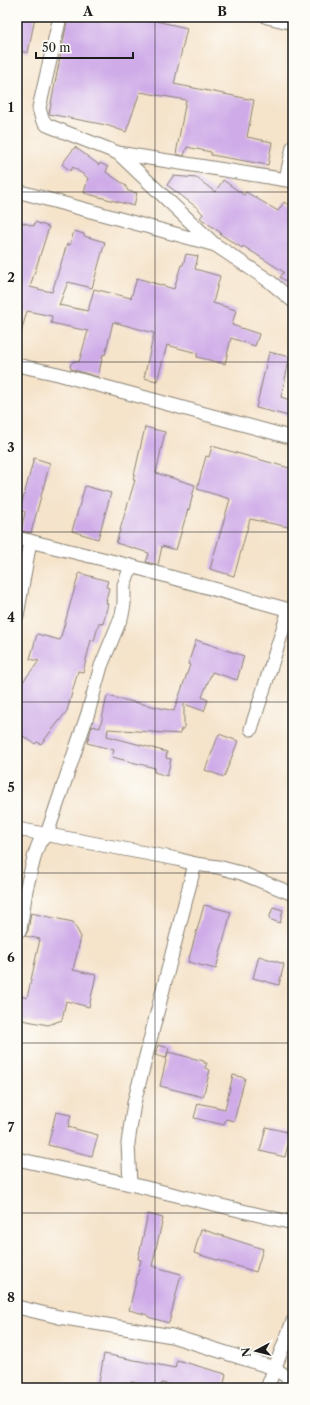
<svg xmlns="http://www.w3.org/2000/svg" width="310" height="1405" font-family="'Libre Caslon Text',serif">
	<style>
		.building { fill: #cface8 }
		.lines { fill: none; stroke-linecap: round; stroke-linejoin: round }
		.minor-casing { stroke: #888073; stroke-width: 15 }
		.minor { stroke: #fff; stroke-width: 13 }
		.grid { fill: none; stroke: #1c1c1c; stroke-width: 1; stroke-opacity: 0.55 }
		.neatline { fill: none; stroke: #1c1c1c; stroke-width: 1.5 }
		.grid-label { font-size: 13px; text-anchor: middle; font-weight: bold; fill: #1c1c1c }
	</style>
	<rect width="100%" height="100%" fill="#fdfcf7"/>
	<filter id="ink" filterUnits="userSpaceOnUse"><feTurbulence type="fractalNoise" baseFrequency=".025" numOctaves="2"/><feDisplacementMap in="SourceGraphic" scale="8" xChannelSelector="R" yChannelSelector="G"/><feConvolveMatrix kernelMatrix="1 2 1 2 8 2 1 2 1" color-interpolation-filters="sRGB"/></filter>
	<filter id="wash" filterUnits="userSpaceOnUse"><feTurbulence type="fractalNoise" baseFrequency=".012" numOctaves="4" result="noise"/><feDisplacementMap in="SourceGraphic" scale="16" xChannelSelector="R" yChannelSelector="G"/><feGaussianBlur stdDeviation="0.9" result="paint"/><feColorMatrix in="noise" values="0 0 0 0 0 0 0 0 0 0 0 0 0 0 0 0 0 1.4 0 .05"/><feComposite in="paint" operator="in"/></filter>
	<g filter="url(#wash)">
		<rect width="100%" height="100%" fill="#f5e3ca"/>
		<g id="blocks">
			<g class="building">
				<path d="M17 17H35L28 53 17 50Z"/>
				<path d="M68 17H150L157 18 156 21 187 28 174 84 254 100 247 137 272 142 268 165 211 155V152L187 147 184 156 176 154 186 100 140 92 126 132 106 125 49 114Z"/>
				<path d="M75 147 99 165 100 163 108 167 106 172 125 185 128 191 137 193 134 206 84 193 88 178 73 167 70 171 62 164Z"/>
				<path d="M173 176 197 178 215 192 223 180 244 195 246 192 278 211 284 202 293 208V286L280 277 284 272 243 246 242 248 220 234 221 233 200 218 203 214 199 210V209L167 185Z"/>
				<path d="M17 221 34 226 35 222 49 227 30 287 42 290 52 292 67 244 70 245 74 231 84 234V236L105 242 92 288 68 282 59 305 88 311 94 289 131 298 137 278 174 289 181 265H183L186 254 198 256 195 269 220 276 213 303 236 310 232 325 259 334 255 346 231 338 225 364 197 357V353L167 345 157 381 144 378 154 333 113 322 105 355 103 354 98 377 71 369 70 365 74 361 79 362 88 331 51 323 52 316 27 311 20 336H17Z"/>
				<path d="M269 352 290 357 281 397 293 401V417L256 408Z"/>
				<path d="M145 427 165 432 156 473 195 485 189 510 188 509 176 550 162 546 158 565 146 562 149 553 116 543 135 480H133Z"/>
				<path d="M212 446 293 469V528L250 519 234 576 210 569 230 499 197 489 206 456 209 457Z"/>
				<path d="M34 458 50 463 31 533 21 531 25 512 20 510Z"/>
				<path d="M85 486 111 493 98 539 72 531Z"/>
				<path d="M79 573 108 581 106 587 109 588 106 600H107L106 603 108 604 103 624 99 623 94 641 91 640 83 672 78 671 67 711 41 744 37 742 35 744 17 732V689L39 661 30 659 37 634 60 640Z"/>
				<path d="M196 640 244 656 237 680 212 672 202 697 208 700 204 711 184 704V729H181L180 734 108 729 107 736 167 752 166 758 171 759 167 776 154 772 155 768 112 757 114 750 87 743 92 726 100 728 107 696 174 711 190 665 188 664Z"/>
				<path d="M219 734 238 741 224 777 205 770Z"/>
				<path d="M204 905 231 912 216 969 188 962Z"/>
				<path d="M273 907 283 910 280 923 269 919Z"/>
				<path d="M31 913 73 922 81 937 73 970 96 975 89 1007 66 1001 62 1020 48 1025 17 1019V995L27 998 40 939 25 936 28 931Z"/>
				<path d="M259 956 284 964 279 985 253 978Z"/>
				<path d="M158 1045 169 1048 166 1058 155 1055Z"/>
				<path d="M168 1052 204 1061V1063H207L205 1068 210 1070 203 1097 160 1086Z"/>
				<path d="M233 1075 245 1078 234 1121 226 1119 224 1125 194 1118 198 1103 225 1109Z"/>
				<path d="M56 1112 71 1115 68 1127 98 1135 92 1156 48 1145Z"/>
				<path d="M266 1127 291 1133 285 1157 260 1151Z"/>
				<path d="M148 1214 163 1218 152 1266 181 1274 169 1323 148 1317V1315L129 1310 141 1260 138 1259Z"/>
				<path d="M201 1229 263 1249 256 1272 194 1253Z"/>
				<path d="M104 1354 175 1368 177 1360 226 1374 223 1388H182L162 1383 160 1388 131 1382 130 1388H98Z"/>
			</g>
		</g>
	</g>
	<g filter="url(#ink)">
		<use href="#blocks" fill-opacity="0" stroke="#888073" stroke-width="1"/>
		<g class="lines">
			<g class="minor-casing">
				<g id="minor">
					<path d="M60 17 39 108 42 119 47 125 118 153 293 181"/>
					<path d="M267 17 293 23"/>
					<path d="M118 153 214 244 268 280 293 301"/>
					<path d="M286 179 293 147"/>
					<path d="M17 191 212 244"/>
					<path d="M17 365 58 374 293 438"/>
					<path d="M17 538 131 566 293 611"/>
					<path d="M17 616 30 541"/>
					<path d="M251 729 289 610"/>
					<path d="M17 829 177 859 195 864 218 867 241 873 293 894"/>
					<path d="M20 930 26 890 35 854 39 843 47 834 88 713 101 666 122 615 124 604V585L131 566"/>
					<path d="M17 1159 130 1184 293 1223"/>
					<path d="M130 1184 128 1143 134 1103 195 864"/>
					<path d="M17 1307 59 1317 172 1336 274 1368 293 1381"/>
					<path d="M267 1388 293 1321"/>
				</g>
			</g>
			<use href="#minor" class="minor"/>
		</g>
	</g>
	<path class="grid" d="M155 17V1388M17 192H293M17 362H293M17 532H293M17 702H293M17 873H293M17 1043H293M17 1213H293"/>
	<rect width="310" height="1405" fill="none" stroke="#fdfcf7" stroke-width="44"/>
	<g transform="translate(256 1351) rotate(263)" stroke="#fdfcf7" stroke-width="3" paint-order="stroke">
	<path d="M0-3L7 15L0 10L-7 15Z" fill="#1c1c1c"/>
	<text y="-6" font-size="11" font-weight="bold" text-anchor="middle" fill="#1c1c1c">N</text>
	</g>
	<path d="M36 52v6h97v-6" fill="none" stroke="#1c1c1c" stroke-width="2"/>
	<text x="42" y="52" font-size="12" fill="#1c1c1c" stroke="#fdfcf7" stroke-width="3" paint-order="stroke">50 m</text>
	<rect x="22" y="22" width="266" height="1361" class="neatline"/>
	<g class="grid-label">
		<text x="88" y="16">A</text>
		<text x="222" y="16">B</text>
		<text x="11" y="112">1</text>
		<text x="11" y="282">2</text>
		<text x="11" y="452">3</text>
		<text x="11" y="622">4</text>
		<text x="11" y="792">5</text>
		<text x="11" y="962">6</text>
		<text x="11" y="1132">7</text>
		<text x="11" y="1302">8</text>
	</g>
</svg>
